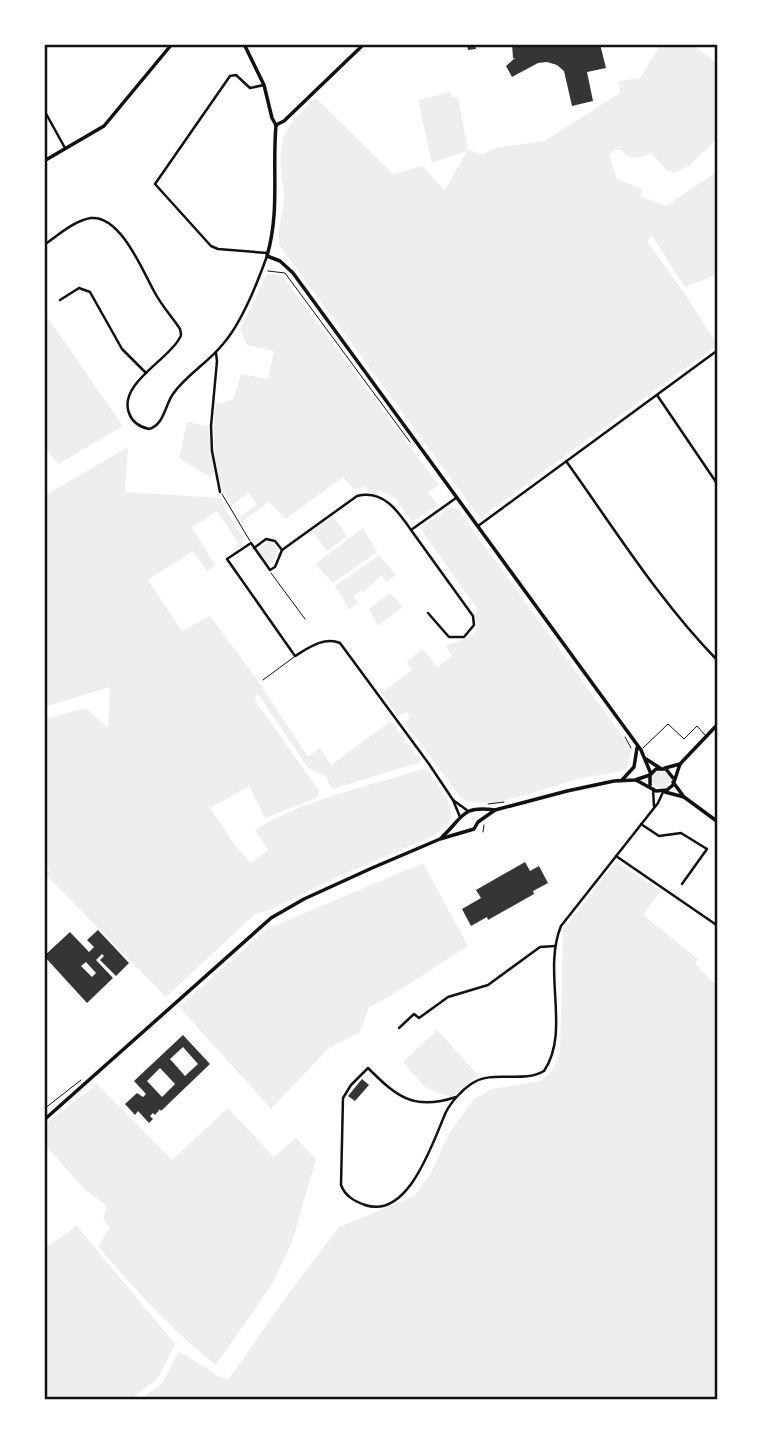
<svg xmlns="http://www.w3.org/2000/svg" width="762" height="1444" font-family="'Open Sans',sans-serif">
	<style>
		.green { fill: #eee }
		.building { fill: #353535; fill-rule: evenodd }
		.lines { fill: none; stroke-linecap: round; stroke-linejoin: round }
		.path { stroke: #111; stroke-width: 1 }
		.service { stroke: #111; stroke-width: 1 }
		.minor { stroke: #111; stroke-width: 2.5 }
		.tertiary { stroke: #111; stroke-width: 3.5 }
		.secondary { stroke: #111; stroke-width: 3.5 }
		.neatline { fill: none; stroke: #111; stroke-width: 2.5 }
	</style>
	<rect width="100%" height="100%" fill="#fff"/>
	<g class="green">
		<path d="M661 44H691L718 64V138L690 165 675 173 667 170 651 153C639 159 630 161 621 150H615L609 155 617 179 642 189 641 196 666 206 718 171V274L685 287 652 236 647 241 687 297 717 345 480 518 280 246C275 230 284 213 284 197 284 188 281 178 281 169 278 132 291 122 316 98L393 174 422 166 445 190 467 151 432 163 418 100 451 92 452 98 458 97 468 150 482 154 496 148 544 141 620 93 619 81 640 78Z"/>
		<path d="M267 274H276L283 277 439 485 428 493 438 505 412 522 395 498 378 490 376 494 368 492 367 487 354 489 343 477 286 519 269 502 241 522 240 517 257 504 249 493 232 505C213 485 212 431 215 404L233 400 241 374 268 379 274 351 247 345 240 329Z"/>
		<path d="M44 315 50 321 123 426 58 464 44 446Z"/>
		<path d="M187 422 208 426 214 474 210 477 179 458Z"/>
		<path d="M128 447 125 492 221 498 226 511 245 540 240 547H235L239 544 217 511 192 527 215 565 207 571 193 551 148 580 182 631 210 616 254 675 308 757 320 748 331 765 391 721 421 762 332 789 325 776 308 768 258 694 254 699 319 791 317 797 312 800 265 818 249 786 210 808 236 847 251 863 268 850 255 830C304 799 371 786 426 768L448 801 452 815 448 825 431 837 337 877 273 909 255 914 166 997 45 874 50 870 44 863V719L86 708 108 728 110 687 44 707V496Z"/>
		<path d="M449 508 458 509 628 744 631 751 627 768C613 776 594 774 578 779 550 786 486 814 461 798L405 723 410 717 407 712 398 716 381 693 412 670 407 661 423 649 437 667 452 656 446 647C457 638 487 639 474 614L478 610 420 528Z"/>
		<path d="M333 516 347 536 327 551 312 531Z"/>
		<path d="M363 528 377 552 333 583 315 564Z"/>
		<path d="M268 541 273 542 278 550 274 562 271 564 267 563 258 549Z"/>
		<path d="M379 555 396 575 386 582 381 575 364 592 360 591 353 596 358 603 349 610 335 586Z"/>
		<path d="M390 593 403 607 378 626 369 609Z"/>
		<circle cx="661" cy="779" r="9"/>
		<path d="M616 862 661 891 643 915 698 959 695 964 718 987V1400H140L162 1383 179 1351 218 1376 228 1380 291 1290 339 1227 414 1196 431 1173 450 1132 473 1100 492 1089 540 1081 552 1071 560 1053 563 930Z"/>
		<path d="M423 863 468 946 390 996 369 1007 360 1032 328 1049 271 1109 179 1007 267 929Z"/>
		<path d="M437 1030 478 1075 451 1098 425 1087 403 1062Z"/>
		<path d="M97 1084 172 1160 228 1108 274 1157 296 1138 316 1159 292 1242 272 1284 216 1365C169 1329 137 1290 98 1247L110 1227 103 1218 107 1206 84 1189 44 1143V1125Z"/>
		<path d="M76 1225 175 1344 158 1378 130 1400H44V1249C55 1240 66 1236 76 1225Z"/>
	</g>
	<g class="building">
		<path d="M467 44H475L476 49 468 50Z"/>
		<path d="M512 44H600L606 68 587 72 593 101 572 106 564 71 557 65 547 62 538 63 512 77 506 66 515 58H513Z"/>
		<path d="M525 862 530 871 539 866 548 883 533 891 534 894 488 920 487 917 471 926 462 909 481 898 476 890Z"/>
		<path d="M98 930 129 963 116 976 100 960 104 956 102 954 96 960 113 978 87 1003 44 956 70 932 89 952 94 947 87 940ZM86 962 96 973 92 977 81 966Z"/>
		<path d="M183 1035 210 1064 161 1111 160 1109 155 1115 153 1113 150 1116 153 1119 149 1123 138 1111 135 1115 125 1104 137 1093 143 1097 146 1094 134 1081ZM183 1047 198 1064 185 1076 170 1059ZM160 1068 175 1084 162 1097 147 1081Z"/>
		<path d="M362 1079 369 1085 355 1101 348 1096Z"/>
	</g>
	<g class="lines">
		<g class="path">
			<path d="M268 271 285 273 410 442"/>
			<path d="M625 737 631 748"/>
			<path d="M488 804 504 802"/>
			<path d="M483 832 484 825"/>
			<path d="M44 1109 81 1080"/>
		</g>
		<g class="service">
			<path d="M222 494 250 541"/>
			<path d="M271 573 305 619"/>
			<path d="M263 680 294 657"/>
			<path d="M643 748 668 724 684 739 697 726 705 735"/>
		</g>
		<g class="minor">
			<path d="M264 85 250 88 236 75 230 76 155 184 211 246 218 249 267 253"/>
			<path d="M44 110 65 148"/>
			<path d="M44 245C57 236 75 220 91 218 121 215 143 272 155 293 162 306 172 317 180 329 181 334 182 335 179 339 168 360 118 384 129 413 132 422 140 427 149 429 164 425 165 405 173 394 186 375 208 363 223 344 242 322 257 284 267 256"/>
			<path d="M60 300 79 288 90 292 122 349 146 373"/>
			<path d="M216 353 217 361 211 426 212 451 220 492"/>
			<path d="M657 395 718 485"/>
			<path d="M566 461C614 528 660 602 718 661"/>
			<path d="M478 526 718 350"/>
			<path d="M411 530 473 616 474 625 464 637H449L428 613"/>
			<path d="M254 548 266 539 275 541 282 550 275 567 270 570 251 543 227 559 295 656C308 648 325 636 340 643L429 764 453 800 460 817"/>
			<path d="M282 550 357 496C383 489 398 511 411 530L456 498"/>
			<path d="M653 789 654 806"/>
			<path d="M453 800 468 811"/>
			<path d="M641 824 659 836 681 833 707 849 682 884"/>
			<path d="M616 856 718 926"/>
			<path d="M399 1028 414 1014 419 1018 448 997 488 985 540 947 555 946"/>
			<path d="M456 1097C414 1111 397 1097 368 1068L351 1085 343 1098 341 1185C345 1196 354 1201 365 1205 409 1220 433 1141 446 1112 451 1102 462 1090 471 1084 492 1069 522 1084 544 1071 571 1031 542 972 561 926L658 803 663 792"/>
		</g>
		<g class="tertiary">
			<path d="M244 44 264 85 272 118 276 125"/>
			<path d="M276 125C272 171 280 211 267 256L280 261 293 273 641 750 651 774"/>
			<path d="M276 125 284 121 364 44"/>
			<path d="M44 161 104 126 172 44"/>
			<path d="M646 759 660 768"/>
			<path d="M622 780 634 767 637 748"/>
			<path d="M673 782 684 797"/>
			<path d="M665 792 684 797 718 822"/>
		</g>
		<g class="secondary">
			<path d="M665 768 680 764"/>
			<path d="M636 780 656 791 667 790 673 785 680 764 718 724"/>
			<path d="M650 785V775L656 769H666L673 778"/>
			<path d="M442 837C463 818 461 805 495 810"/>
			<path d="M44 1120 271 918 304 899 372 868 440 839 474 829 478 822 495 810 567 791 614 781 635 780 650 775"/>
		</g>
	</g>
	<rect width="762" height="1444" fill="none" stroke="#ffffff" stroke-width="91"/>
	<rect x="46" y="46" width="670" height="1352" class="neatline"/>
</svg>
